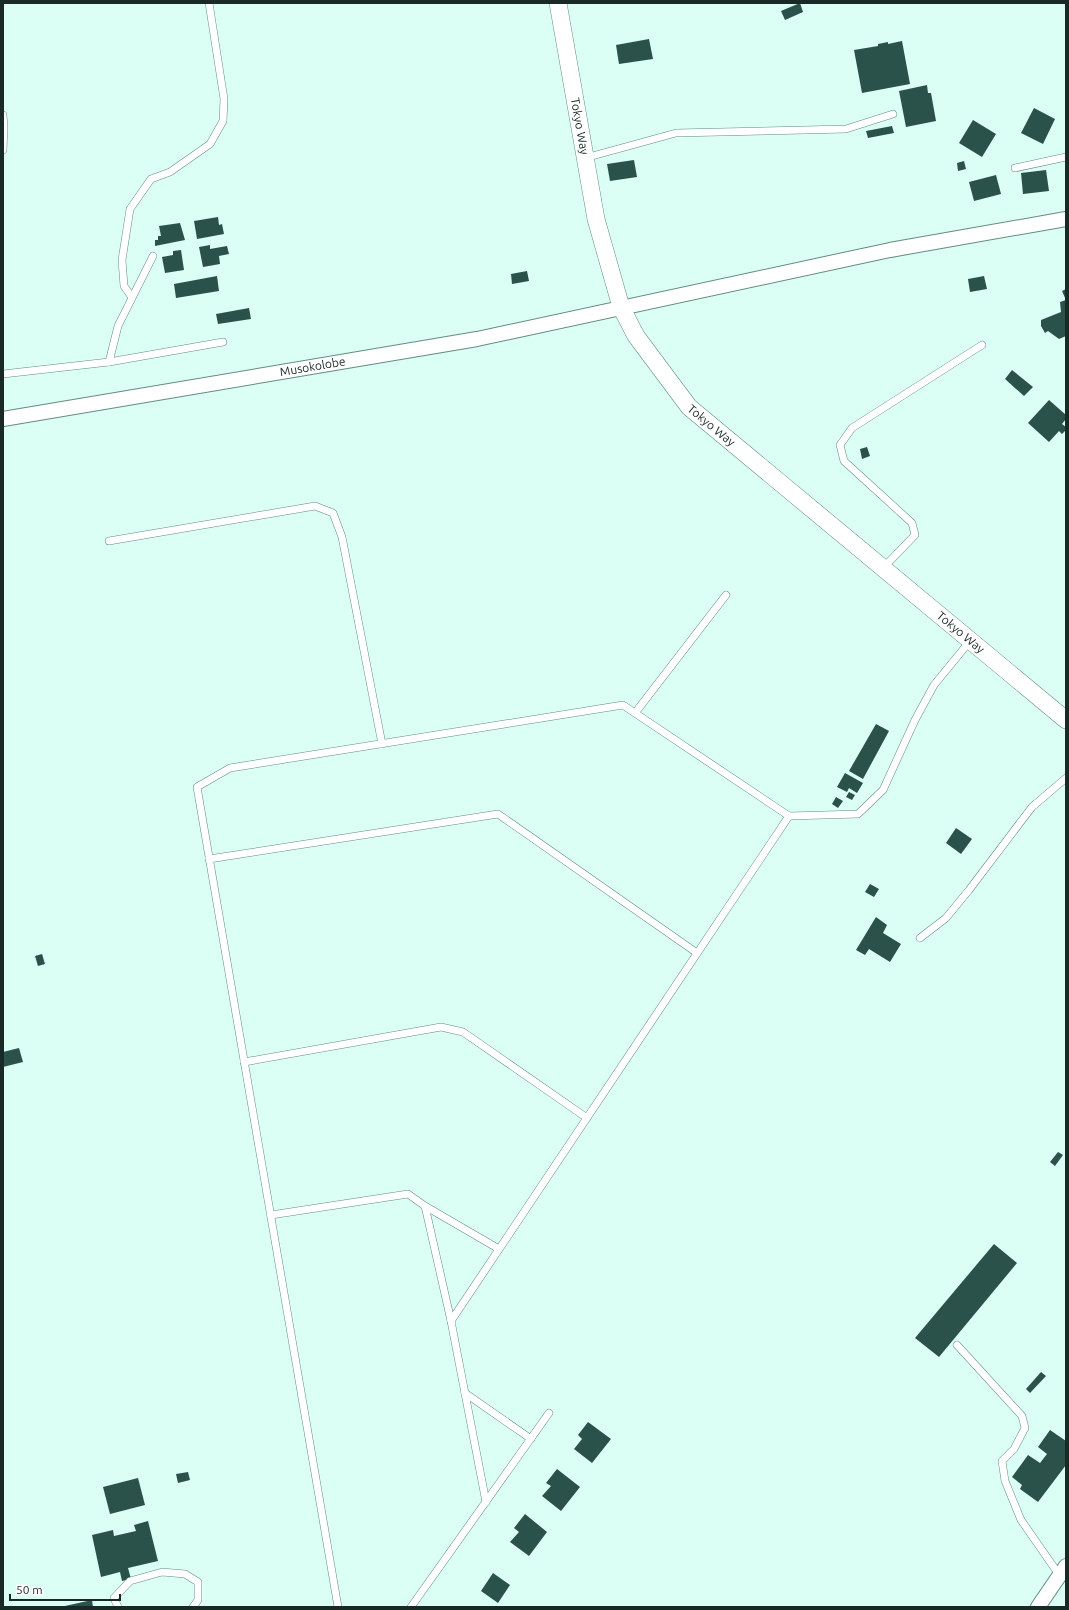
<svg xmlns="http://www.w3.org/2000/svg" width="1069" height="1610" font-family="Ubuntu,sans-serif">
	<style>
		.building { fill: #2b524a }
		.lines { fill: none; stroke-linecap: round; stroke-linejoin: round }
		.service-casing { stroke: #638c82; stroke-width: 8 }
		.minor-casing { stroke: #638c82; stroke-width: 16 }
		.tertiary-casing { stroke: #638c82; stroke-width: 18 }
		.service { stroke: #fff; stroke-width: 7 }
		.minor { stroke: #fff; stroke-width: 14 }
		.tertiary { stroke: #fff; stroke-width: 17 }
		.labels { text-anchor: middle; stroke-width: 4; stroke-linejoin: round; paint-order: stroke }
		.street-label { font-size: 12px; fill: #192925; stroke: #fff }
	</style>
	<rect width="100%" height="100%" fill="#dbfef5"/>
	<g class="building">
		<path d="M800 3 803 12 785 20 781 11Z"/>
		<path d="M649 39 653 59 619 64 616 45Z"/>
		<path d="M902 41 910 84 862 93 854 50 878 46V44L888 42V44Z"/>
		<path d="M927 85 928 93H931L936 121 906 127 899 91Z"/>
		<path d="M1034 108 1055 119 1043 144 1021 133Z"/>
		<path d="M973 120 996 134 982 157 959 143Z"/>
		<path d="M892 126 894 133 868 138 866 131Z"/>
		<path d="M634 160 637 177 610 181 607 164Z"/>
		<path d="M964 161 966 169 958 171 957 163Z"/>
		<path d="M1046 170 1049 191 1023 194 1021 173Z"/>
		<path d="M996 175 1001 194 974 201 969 182Z"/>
		<path d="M218 217 219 225 222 224 224 234 197 239 194 221Z"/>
		<path d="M180 223 185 240 155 246V240H158V236H161L159 226Z"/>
		<path d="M210 245V249L227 246 229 254 219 256 220 264 203 267 199 247Z"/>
		<path d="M181 250 184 270 165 273 162 257 173 255V251Z"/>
		<path d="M527 271 529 281 512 284 511 274Z"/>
		<path d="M217 276 219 291 176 298 174 284Z"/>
		<path d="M984 276 987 289 970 292 968 279Z"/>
		<path d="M1066 289V336L1059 339 1048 331 1045 333 1041 326V320L1061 312 1060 302 1066 300 1062 291Z"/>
		<path d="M249 308 251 319 218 324 216 314Z"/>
		<path d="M1012 370 1033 387 1024 396 1005 379Z"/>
		<path d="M1049 400 1066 415V419L1062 424 1066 427V430L1062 434 1059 431 1049 442 1028 423Z"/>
		<path d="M867 447 870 456 862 459 860 449Z"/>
		<path d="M876 724 889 731 863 779 849 771Z"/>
		<path d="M845 773 863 783 857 793 849 788 847 792 837 787Z"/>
		<path d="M849 792 855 795 852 800 846 797Z"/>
		<path d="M836 797 843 801 838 808 832 804Z"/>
		<path d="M956 828 972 839 961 854 946 843Z"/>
		<path d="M870 884 879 889 874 897 865 892Z"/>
		<path d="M876 917 887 925 883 933 901 944 890 962 869 949 865 955 856 950Z"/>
		<path d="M42 954 45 964 38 966 35 956Z"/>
		<path d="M19 1048 23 1062 3 1067V1052Z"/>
		<path d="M1058 1152 1063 1155 1055 1166 1050 1162Z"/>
		<path d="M994 1244 1017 1263 939 1357 915 1338Z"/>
		<path d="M1041 1372 1046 1376 1030 1393 1026 1389Z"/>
		<path d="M588 1422 611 1439 592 1463 574 1449 582 1439 578 1435Z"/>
		<path d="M1050 1430 1066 1441V1465L1038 1502 1020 1489 1022 1485 1012 1477 1028 1455 1040 1463 1047 1454 1038 1447Z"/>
		<path d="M557 1469 580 1487 561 1511 542 1496 551 1486 546 1483Z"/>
		<path d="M188 1472 190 1480 178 1483 176 1474Z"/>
		<path d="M138 1478 145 1505 110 1514 103 1487Z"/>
		<path d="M525 1514 547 1532 529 1556 510 1542 519 1532 514 1528Z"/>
		<path d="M148 1521 158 1561 128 1568 131 1579 122 1581 120 1572 101 1577 92 1535 113 1530 114 1536 136 1531 134 1525Z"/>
		<path d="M493 1573 510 1585 498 1603 481 1591Z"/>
		<path d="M92 1600 93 1607H65V1606Z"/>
	</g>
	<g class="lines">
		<g class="service-casing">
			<g id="service">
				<path d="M3 115 4 127 3 150"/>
				<path d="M585 158 676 133 846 129 893 114"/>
				<path d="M1015 168 1066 157"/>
				<path d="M131 296 124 286 122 260 130 209 151 179 170 172 210 144 223 121 224 99 209 3"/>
				<path d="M109 362 118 326 153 256"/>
				<path d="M3 374 109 362 223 342"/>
				<path d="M109 541 315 506 333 513 342 537 382 744"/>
				<path d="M883 568 915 535 912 523 844 461 840 445 852 428 982 345"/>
				<path d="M635 713 726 595"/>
				<path d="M789 816 858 814 883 790 915 720 934 685 970 641"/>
				<path d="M209 859 498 814 697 953"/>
				<path d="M920 938 946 918 969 890 1032 807 1066 778"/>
				<path d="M244 1062 441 1027 463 1032 587 1118"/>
				<path d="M425 1206 499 1249"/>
				<path d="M271 1215 408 1194 425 1206 451 1321"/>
				<path d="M957 1345 1022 1416 1025 1428 1014 1449 1002 1461 1005 1481 1021 1520 1060 1576"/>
				<path d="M465 1393 531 1439"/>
				<path d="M118 1607 114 1598 130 1581 162 1572 185 1574 198 1582V1600L193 1607"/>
				<path d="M338 1607 197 787 230 768 623 705 789 816 451 1321 486 1502"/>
				<path d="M411 1607 549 1413"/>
			</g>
		</g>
		<g class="minor-casing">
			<g id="minor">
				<path id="s1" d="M3 419 477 339 890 250 1066 219"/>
				<path d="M1038 1607 1066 1566"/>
			</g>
		</g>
		<g class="tertiary-casing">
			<g id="tertiary">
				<path id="s2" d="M558 3 596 219 621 307 636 336 689 407 1066 720"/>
			</g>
		</g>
		<use href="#service" class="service"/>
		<use href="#minor" class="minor"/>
		<use href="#tertiary" class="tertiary"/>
	</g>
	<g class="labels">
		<g class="street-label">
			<text dy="4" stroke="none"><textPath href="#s2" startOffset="125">Tokyo Way</textPath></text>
			<text dy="4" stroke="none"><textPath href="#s1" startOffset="314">Musokolobe</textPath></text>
			<text dy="4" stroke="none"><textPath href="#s2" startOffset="461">Tokyo Way</textPath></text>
			<text dy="4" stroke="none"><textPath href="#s2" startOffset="785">Tokyo Way</textPath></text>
		</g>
	</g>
	<rect width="1069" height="1610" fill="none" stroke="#192925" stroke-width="8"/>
	<path d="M10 1594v6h110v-6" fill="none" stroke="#192925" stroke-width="2"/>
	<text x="16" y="1594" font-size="12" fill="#192925" stroke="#ffffff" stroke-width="3" paint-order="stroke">50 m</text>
</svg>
